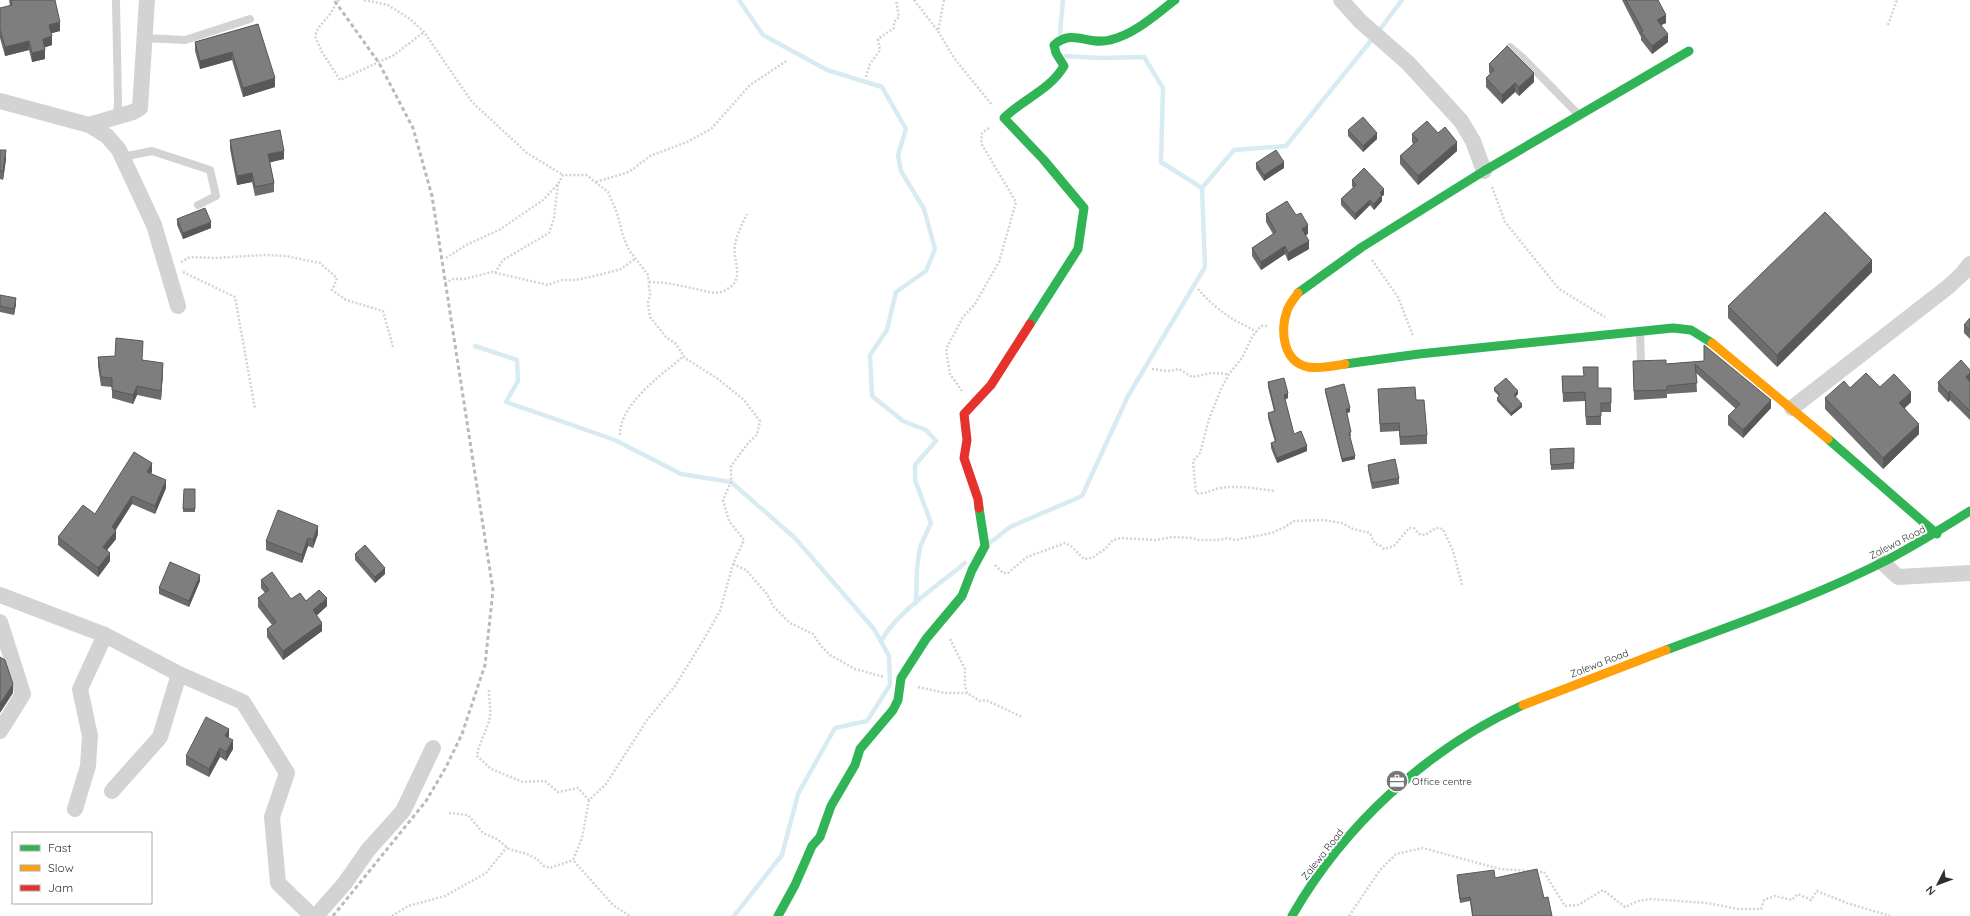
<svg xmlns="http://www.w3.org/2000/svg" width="1970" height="916" font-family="Quicksand,sans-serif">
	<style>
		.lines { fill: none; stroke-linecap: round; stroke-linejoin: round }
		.stream { stroke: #d8ebf2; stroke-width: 4.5 }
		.path { stroke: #d3d3d3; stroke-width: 2.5; stroke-dasharray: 2 2; stroke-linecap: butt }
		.lane { stroke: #d3d3d3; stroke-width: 8 }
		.street { stroke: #d3d3d3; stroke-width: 16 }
		.fast { stroke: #30b455; stroke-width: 9 }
		.slow { stroke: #ff9f0a; stroke-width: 9 }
		.jam { stroke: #e5322d; stroke-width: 9 }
		.rail { stroke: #bababa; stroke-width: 3; stroke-dasharray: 4 3; stroke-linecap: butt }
		.wall { fill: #6c6c6c }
		.shaded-wall { fill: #585858 }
		.building { fill: #7e7e7e; stroke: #585858 }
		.labels { text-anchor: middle; stroke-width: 4; stroke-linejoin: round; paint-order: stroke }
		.street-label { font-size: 10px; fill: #2e2e2e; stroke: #fff }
		.poi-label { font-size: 10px; fill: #2e2e2e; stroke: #fff; text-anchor: start }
	</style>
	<rect width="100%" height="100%" fill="#fff"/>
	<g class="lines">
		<g class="stream">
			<path d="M739 0 763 35 827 70 882 87 906 129 898 155 901 171 924 209 935 249 926 271 896 292 887 330 870 355 872 396 903 421 926 430 936 441 915 465V480L931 523 920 547 917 568 916 603"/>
			<path d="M1378 32 1402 0"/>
			<path d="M1060 33 1063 0"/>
			<path d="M1066 56 1099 58 1144 57 1163 88 1161 162 1202 188"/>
			<path d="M475 346 517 360 518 381 506 402 615 440 681 474 731 482 795 538 874 629 889 656 890 685 867 721 835 728 798 794 782 855 734 916"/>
			<path d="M991 542 1010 527 1082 496 1128 396 1205 267 1202 188 1234 150 1286 146 1373 38"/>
			<path d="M881 642C893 615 942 582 965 563"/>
		</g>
		<g class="path">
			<path d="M339 0C335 4 333 10 330 14 324 22 318 26 315 36L322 52 340 80 394 55 424 32"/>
			<path d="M364 0 388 5 410 19 424 32 472 102 527 153 563 175"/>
			<path d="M914 0 938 31"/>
			<path d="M944 0 938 31 954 58 992 105"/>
			<path d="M1888 25 1897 0"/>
			<path d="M866 77 870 64 880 50 878 39 894 28V22L899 17 896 0"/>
			<path d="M596 182 629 172 650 156 687 142 711 129 750 85 788 60"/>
			<path d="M1492 187 1505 222 1559 289 1605 317"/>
			<path d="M446 258 466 245 499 230 543 200 558 184 563 175H586L608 192 617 213 623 236 629 250 648 275 650 295 648 303 650 317 666 337 676 344 685 358 718 379 744 400 760 421 757 435 749 442 731 466V482L723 500 729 521 744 540 733 564 720 611 701 644 675 686 647 720 606 784 589 800 578 788 558 792 545 781 523 782 491 769 477 756C478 744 488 730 490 716 491 708 489 699 489 690"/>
			<path d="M1372 260 1398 297 1413 336"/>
			<path d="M181 262 190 257 214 258 265 255 286 256 320 263 337 278 332 290 346 300 383 311 393 347"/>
			<path d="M183 272 235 297 255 409"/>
			<path d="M495 273 503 260 549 233 554 218 558 184"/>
			<path d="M649 282C671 282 693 289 715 293 720 293 725 291 729 288 745 277 732 259 735 245 737 234 742 224 747 214"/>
			<path d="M445 283 453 279H464L492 272 548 285 562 280H576L603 274 621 269 636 258"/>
			<path d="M1198 289C1207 300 1219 310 1231 318 1239 323 1248 326 1256 332"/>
			<path d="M1267 326H1261L1252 337 1242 358 1229 374 1221 389 1209 419 1200 453 1193 461 1196 493C1208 494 1210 490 1220 488 1239 485 1257 489 1276 491"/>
			<path d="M1152 369 1169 371 1179 369 1192 377 1212 373 1229 374"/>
			<path d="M962 391 950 374 946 349 963 317 975 304 999 262 1016 202 981 143 982 133 989 128"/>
			<path d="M620 435C619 405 662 374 684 356"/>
			<path d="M733 564 746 570 767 594 773 606 790 623 813 634 821 646 830 655 855 669 884 677"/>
			<path d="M995 565 1003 573H1008L1027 557 1065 543 1071 546 1084 559 1092 558 1105 549 1113 540 1121 538 1156 540 1172 537 1192 538 1199 540H1219L1227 538 1235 540 1272 533 1285 527 1294 521 1323 520 1342 523 1353 529 1370 533 1375 544 1381 546 1384 549 1394 546 1409 528H1414L1419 534 1425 535 1436 528 1443 529 1453 551 1462 585"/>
			<path d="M950 639 965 669V685L967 693 980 701 986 700 1022 717"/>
			<path d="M918 687 945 693H967"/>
			<path d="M589 800 582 838 573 860 613 905 630 916"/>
			<path d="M449 813 468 815 483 833 497 839 509 849 527 854 537 859 544 866 550 868 573 860"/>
			<path d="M1536 872H1544L1565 906 1578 905 1603 890 1625 907 1638 901 1651 899 1707 903 1738 909H1761L1764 900 1775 896 1792 900 1798 894 1811 900 1817 891 1847 903 1890 916"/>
			<path d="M392 916 408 906 445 896 486 873 507 847"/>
			<path d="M1349 916 1380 870 1396 854 1423 848 1500 869 1531 871"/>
		</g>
		<g class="lane">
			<path d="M116 0 118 102 117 116"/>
			<path d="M145 38 185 40 250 19"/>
			<path d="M1510 47 1524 59 1578 114"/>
			<path d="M122 157 152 151 210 170 216 196 198 205"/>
			<path d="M1640 332 1641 363"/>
		</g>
		<g class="street">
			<path d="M1341 0 1360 21 1408 63 1461 121 1473 141 1484 171"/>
			<path d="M0 101 89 125 107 136 119 150 154 225 178 306"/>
			<path d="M89 125 133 112 140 108 147 0"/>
			<path d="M1792 408 1948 287 1962 274 1970 264"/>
			<path d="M1883 563 1898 577 1970 573"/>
			<path d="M0 595 105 635 179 674 243 702 287 773 272 817 278 883 312 916"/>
			<path d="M0 622 23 694 0 731"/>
			<path d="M112 791 160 737 179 674"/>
			<path d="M75 809 88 766 90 736 80 689 105 635"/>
			<path d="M316 916 345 883 368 850 403 811 433 748"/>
		</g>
		<g class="fast">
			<path d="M1298 293 1362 247 1484 171 1689 51"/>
			<path d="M1030 324 1078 249 1084 208 1043 159 1004 118C1023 99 1050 90 1064 66L1056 53 1054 45C1073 28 1088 46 1110 40 1135 34 1155 15 1175 0"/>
			<path d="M1345 364 1419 354 1673 328 1691 330 1712 343"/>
			<path d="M1828 439 1937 534"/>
			<path d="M1666 650C1741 622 1817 596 1889 559 1917 544 1943 528 1970 511"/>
			<path d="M778 916 795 885 812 846 820 837 831 806 855 765 860 749 893 710 898 700 901 678 926 639 962 596 972 570 985 546 979 508"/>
			<path d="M1292 916C1344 825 1427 749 1523 705"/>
		</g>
		<g class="slow">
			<path d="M1298 293C1295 298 1289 304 1287 311 1280 331 1283 362 1308 367 1319 369 1334 366 1345 364"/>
			<path d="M1712 343 1828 439"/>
			<path d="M1523 705 1666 650"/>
		</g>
		<path class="jam" d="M979 508 978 499 964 458 967 440 964 414 991 385 1030 324"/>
		<path class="rail" d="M333 916 426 801 446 767 462 734 485 665 493 590 432 196 413 128 379 63 334 0"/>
	</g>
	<g class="wall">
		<path d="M9 0H55L60 31 51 33 52 45 45 47V59L32 62 29 50 5 56 0 38V8L10 6Z"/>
		<path d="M1622 0H1658L1666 23 1661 25 1668 42 1652 54 1641 40V37Z"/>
		<path d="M258 24 275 87 243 97 232 60 200 69 195 51V42Z"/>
		<path d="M1489 64 1534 82 1519 96 1515 92 1502 104 1486 87V78L1490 74 1489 72Z"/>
		<path d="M1348 130 1377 139 1363 152 1348 136Z"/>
		<path d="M1438 133 1457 151 1418 185 1400 164V156L1413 144 1412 142V134Z"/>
		<path d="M230 140 284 159 270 162 274 183V192L255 196 252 182 237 185 230 149Z"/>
		<path d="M0 150 6 159 3 180 0 179Z"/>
		<path d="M1256 163 1284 168 1264 181 1256 169Z"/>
		<path d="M1352 180 1384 195 1382 196V201L1374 210 1370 205 1355 220 1341 205V199L1353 188 1352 186Z"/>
		<path d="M1266 214 1296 215 1308 234 1305 235 1309 249 1288 261 1285 254 1261 270 1252 256V248L1273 234 1266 222Z"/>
		<path d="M177 219 211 228 183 239 177 225Z"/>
		<path d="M1872 272 1777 367 1728 318V306Z"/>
		<path d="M0 295 16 304 14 315 0 312Z"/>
		<path d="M1970 318V339L1964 333V325Z"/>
		<path d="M98 357 143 360 163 372 161 400 137 395 133 404 112 398V387L101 386 98 366Z"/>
		<path d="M1633 361 1666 364 1704 361 1771 408 1743 438 1728 425V416L1736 409 1696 373 1697 392 1667 394V398L1634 400Z"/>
		<path d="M1970 370V420L1950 400 1948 402 1938 391V382Z"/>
		<path d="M1562 376 1598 388H1611V412H1601V425H1586L1585 401 1563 402Z"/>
		<path d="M1268 382 1288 398 1285 399 1294 434 1307 451 1277 463 1271 448V443L1275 442 1268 418V413L1274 411 1268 387Z"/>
		<path d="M1880 387 1911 402 1905 408 1919 434 1883 469 1825 409V398L1850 388Z"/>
		<path d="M1494 388 1518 394 1515 397 1522 407 1511 416 1497 401V398L1499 396 1494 391Z"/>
		<path d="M1325 389 1350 412 1347 413 1351 436H1350L1355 459 1342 462 1325 392Z"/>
		<path d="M1378 389 1416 400 1427 435V444L1400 445 1399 431 1380 432Z"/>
		<path d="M1550 449 1574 463V469L1551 470Z"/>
		<path d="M1368 465 1399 478V484L1372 489 1368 470Z"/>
		<path d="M152 472 151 474 166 488 155 514 132 504 115 530 116 539 107 550 110 561 98 577 58 545V537L95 514Z"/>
		<path d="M184 489H195V512H183Z"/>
		<path d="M318 534 313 548 308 546 302 563 266 550V541Z"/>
		<path d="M355 554 385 574 375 583 355 560Z"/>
		<path d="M261 580 291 599 306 601 327 606 316 616 322 631 283 660 267 637V629L272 625 258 607V598L265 593 261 588Z"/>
		<path d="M200 581 189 607 159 594V588Z"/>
		<path d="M229 738 233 749 226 761 220 757 209 777 186 765V756Z"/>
		<path d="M1457 875 1495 878 1544 898 1552 916H1472L1470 901 1460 903 1457 879Z"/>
	</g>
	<g class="shaded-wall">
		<path d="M1666 15V23L1657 27V20Z"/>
		<path d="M60 22V31L49 34V25Z"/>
		<path d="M1668 34V42L1652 54V46Z"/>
		<path d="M52 36V45L43 48V39Z"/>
		<path d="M29 41V50L5 56V47Z"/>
		<path d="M45 50V59L32 62V53Z"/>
		<path d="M232 52V60L200 69V61Z"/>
		<path d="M1534 73V82L1519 96V87Z"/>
		<path d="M275 78V87L243 97V88Z"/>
		<path d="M1515 83V92L1502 104V95Z"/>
		<path d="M1377 133V139L1363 152V146Z"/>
		<path d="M1457 142V151L1418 185V176Z"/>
		<path d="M6 150V159L3 180V171Z"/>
		<path d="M284 151V159L268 163V154Z"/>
		<path d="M1284 162V168L1264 181V175Z"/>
		<path d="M252 173V182L237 185V176Z"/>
		<path d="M1384 189V195L1382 196V201L1374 210V204L1380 193Z"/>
		<path d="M1370 200V205L1355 220V214Z"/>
		<path d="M211 222V228L183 239V233Z"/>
		<path d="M1308 225V234L1302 237V229Z"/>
		<path d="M1309 241V249L1288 261V253Z"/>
		<path d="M1285 246V254L1261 270V262Z"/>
		<path d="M1872 260V272L1777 367V355Z"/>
		<path d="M16 298V304L14 315V309Z"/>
		<path d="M163 363V372L161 400V391Z"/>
		<path d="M1970 373V382L1966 377Z"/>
		<path d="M137 386V395L133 404V395Z"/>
		<path d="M1518 391V394L1514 398V395Z"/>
		<path d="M1950 391V400L1948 402V393Z"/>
		<path d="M1911 392V402L1899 413V403Z"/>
		<path d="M1288 393V398L1284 400V395Z"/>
		<path d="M1771 400V408L1743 438V430Z"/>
		<path d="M1522 404V407L1511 416V413Z"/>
		<path d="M1350 408V412L1346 413V409Z"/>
		<path d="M1919 424V434L1883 469V458Z"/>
		<path d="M1307 446V451L1277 463V458Z"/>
		<path d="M1355 456V459L1342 462V459Z"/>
		<path d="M152 463V472L147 480V472Z"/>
		<path d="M166 480V488L155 514V506Z"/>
		<path d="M132 496V504L112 536V527Z"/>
		<path d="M318 526V534L313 548V540Z"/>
		<path d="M116 531V539L103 555V547Z"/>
		<path d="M308 538V546L302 563V555Z"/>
		<path d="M110 553V561L98 577V568Z"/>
		<path d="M385 568V574L375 583V577Z"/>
		<path d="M200 575V581L189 607V601Z"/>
		<path d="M327 598V606L313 619V610Z"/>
		<path d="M322 623V631L283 660V651Z"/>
		<path d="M13 684V693L0 713V704Z"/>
		<path d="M229 729V738L225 736Z"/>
		<path d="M233 740V749L226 761V752Z"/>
		<path d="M220 748V757L209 777V769Z"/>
	</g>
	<g class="building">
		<path d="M11 0H55L60 22 49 25 52 36 43 39 45 50 32 53 29 41 5 47 0 30V8L12 5Z"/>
		<path d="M1626 0H1658L1666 15 1657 20 1668 34 1652 46 1641 32 1643 31Z"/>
		<path d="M258 24 275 78 243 88 232 52 200 61 195 42Z"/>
		<path d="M1507 46 1534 73 1519 87 1515 83 1502 95 1486 78 1494 70 1489 64Z"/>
		<path d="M1363 117 1377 133 1363 146 1348 130Z"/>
		<path d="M1427 121 1438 133 1445 127 1457 142 1418 176 1400 156 1418 140 1412 134Z"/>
		<path d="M280 130 284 151 268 154 274 183 255 187 252 173 237 176 230 140Z"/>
		<path d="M0 150H6L3 171H0Z"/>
		<path d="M1276 150 1284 162 1264 175 1256 163Z"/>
		<path d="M1364 168 1384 189 1380 193 1382 195 1374 204 1370 200 1355 214 1341 199 1356 185 1352 180Z"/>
		<path d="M1287 201 1296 215 1301 213 1308 225 1302 229 1309 241 1288 253 1285 246 1261 262 1252 248 1276 232 1266 214Z"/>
		<path d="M205 208 211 222 183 233 177 219Z"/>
		<path d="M1825 212 1872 260 1777 355 1728 306Z"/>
		<path d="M0 295 16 298 14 309 0 306Z"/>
		<path d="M1970 318V330L1964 325Z"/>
		<path d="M116 338 143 341 142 360 163 363 161 391 137 386 133 395 112 390V378L101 377 98 357 115 356Z"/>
		<path d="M1704 345 1771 400 1743 430 1728 416 1740 404 1695 364 1697 383 1667 386V390L1634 391 1633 361 1666 360V364L1704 361Z"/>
		<path d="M1961 360 1970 370V373L1966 377 1970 382V411L1950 391 1948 393 1938 382Z"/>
		<path d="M1583 367H1598V388H1611V403H1601V416L1586 417 1585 392 1563 393 1562 376H1584Z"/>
		<path d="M1866 373 1880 387 1894 374 1911 392 1899 403 1919 424 1883 458 1825 398 1844 381 1850 388Z"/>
		<path d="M1284 378 1288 393 1284 395 1294 434 1301 431 1307 446 1277 458 1271 443 1276 441 1268 413 1275 411 1268 382Z"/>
		<path d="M1506 378 1518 391 1514 395 1522 404 1511 413 1497 398 1500 395 1494 388Z"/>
		<path d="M1344 384 1350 408 1346 409 1351 432 1349 433 1355 456 1342 459 1325 389Z"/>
		<path d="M1415 387 1416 400H1424L1427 435 1400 437 1399 423 1380 424 1378 389Z"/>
		<path d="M1574 448V463L1551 465 1550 449Z"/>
		<path d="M134 452 152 463 147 472 166 480 155 506 132 496 112 527 116 531 103 547 110 553 98 568 58 537 83 505 95 514Z"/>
		<path d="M1395 459 1399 478 1372 483 1368 465Z"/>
		<path d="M184 489H195V509H183Z"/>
		<path d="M278 510 318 526 313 540 308 538 302 555 266 541Z"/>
		<path d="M365 545 385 568 375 577 355 554Z"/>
		<path d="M170 562 200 575 189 601 159 588Z"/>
		<path d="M272 572 291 599 300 593 306 601 319 590 327 598 313 610 322 623 283 651 267 629 276 622 258 598 269 590 261 580Z"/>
		<path d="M0 657 5 660 13 684 0 704Z"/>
		<path d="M206 717 229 729 225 736 233 740 226 752 220 748 209 769 186 756Z"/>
		<path d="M1537 869 1544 898 1548 897 1552 916H1473L1470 897 1460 899 1457 875 1494 870 1495 878Z"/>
	</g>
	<defs>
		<g id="office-disc" transform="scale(1.15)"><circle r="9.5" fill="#777" stroke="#fff"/><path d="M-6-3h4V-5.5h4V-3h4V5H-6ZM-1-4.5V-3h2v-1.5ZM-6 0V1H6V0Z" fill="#fff"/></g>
	</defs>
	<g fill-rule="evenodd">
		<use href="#office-disc" x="1397" y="781"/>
	</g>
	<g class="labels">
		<g class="street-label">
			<text transform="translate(1897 542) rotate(-27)" y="4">Zalewa Road</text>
			<text transform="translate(1599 663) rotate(-21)" y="4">Zalewa Road</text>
			<text transform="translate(1322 854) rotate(-52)" y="4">Zalewa Road</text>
		</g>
		<g class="poi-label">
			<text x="1412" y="785">Office centre</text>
		</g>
	</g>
	<rect x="12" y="832" width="140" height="72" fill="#ffffff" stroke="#ababab"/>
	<rect x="20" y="845" width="20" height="6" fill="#30b455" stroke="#ababab"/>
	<text x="48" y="852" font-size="12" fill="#2e2e2e">Fast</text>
	<rect x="20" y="865" width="20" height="6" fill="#ff9f0a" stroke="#ababab"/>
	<text x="48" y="872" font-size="12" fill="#2e2e2e">Slow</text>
	<rect x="20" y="885" width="20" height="6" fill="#e5322d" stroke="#ababab"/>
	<text x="48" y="892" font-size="12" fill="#2e2e2e">Jam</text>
	<g transform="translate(1938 884) rotate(228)" stroke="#ffffff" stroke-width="3" paint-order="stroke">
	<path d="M0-3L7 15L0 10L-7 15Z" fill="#2e2e2e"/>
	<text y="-6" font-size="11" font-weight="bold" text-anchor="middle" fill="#2e2e2e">N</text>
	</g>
</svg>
